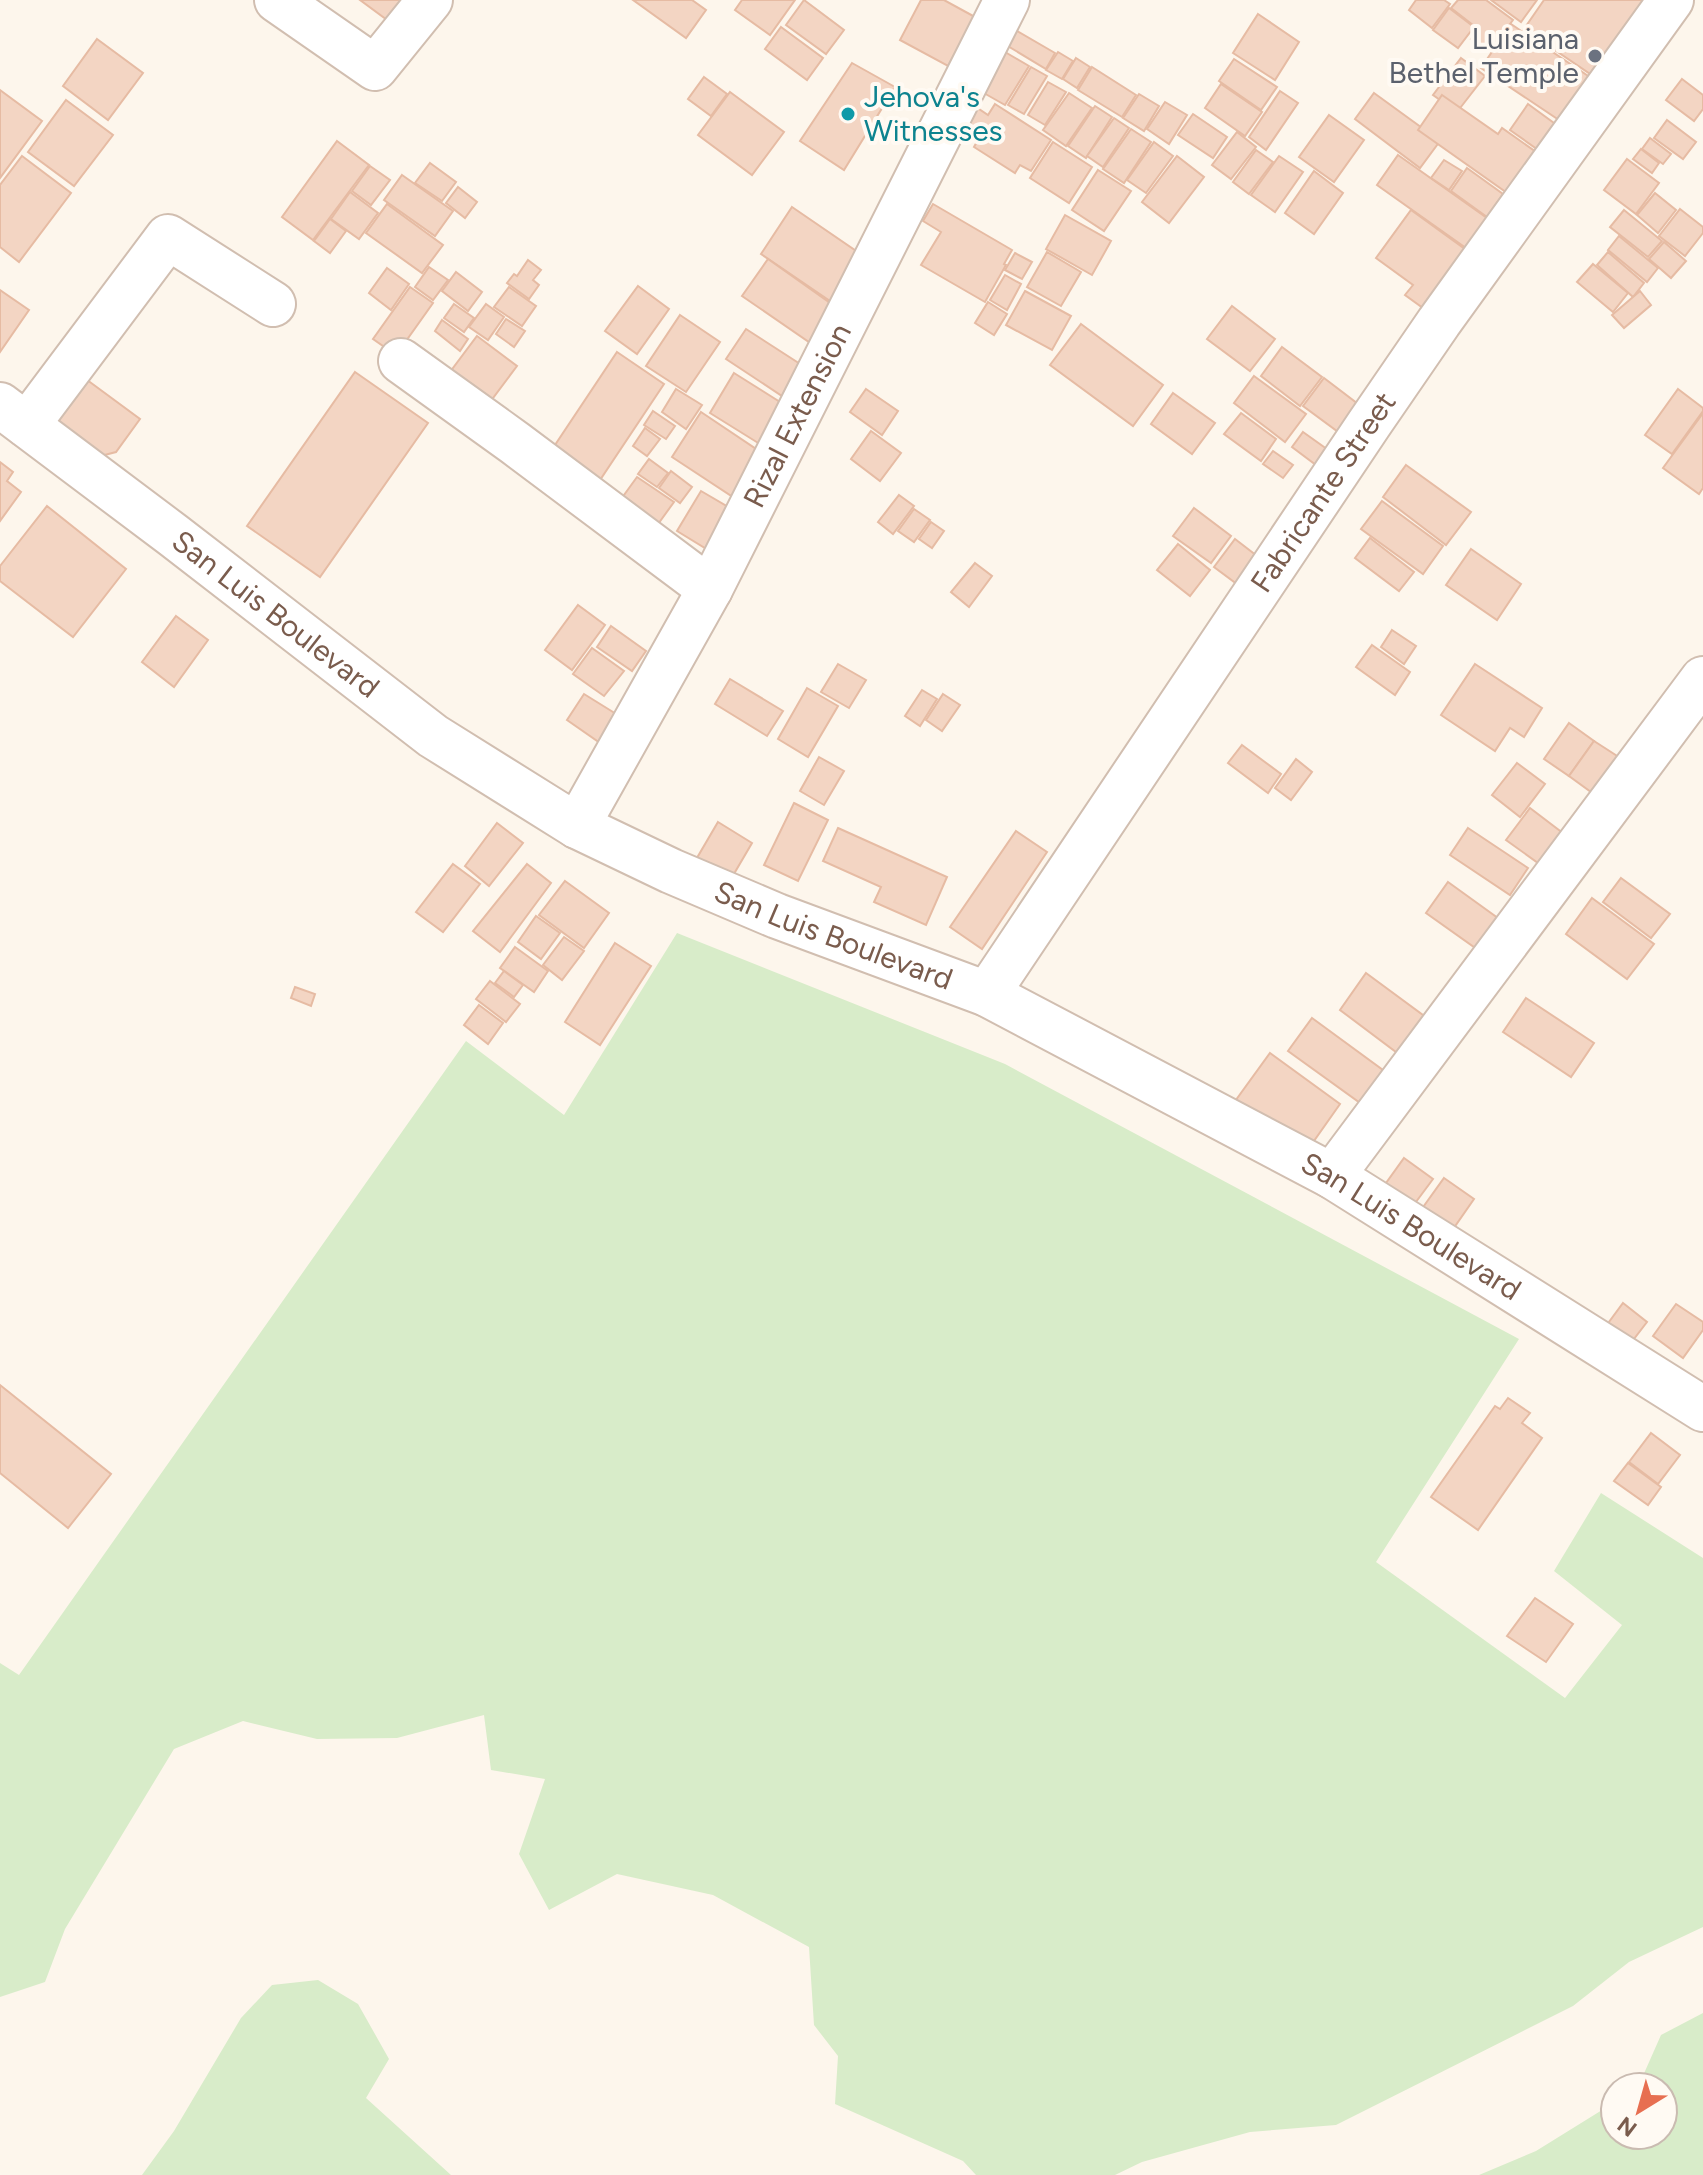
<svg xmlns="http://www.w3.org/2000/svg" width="1703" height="2175" font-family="Figtree,sans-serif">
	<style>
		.green { fill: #d8ecc9 }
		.building { fill: #f3d5c3; stroke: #e6bba3; stroke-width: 2 }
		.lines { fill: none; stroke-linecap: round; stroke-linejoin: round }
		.minor-casing { stroke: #d1beb0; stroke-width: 48 }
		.minor { stroke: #fff; stroke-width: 44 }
		.worship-dot { fill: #6b7280; stroke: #fffaf3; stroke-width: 3 }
		.culture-dot { fill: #0f9aa8; stroke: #fffaf3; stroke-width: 3 }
		.labels { text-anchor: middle; stroke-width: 8; stroke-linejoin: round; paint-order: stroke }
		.worship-label { font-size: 30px; fill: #5b616d; stroke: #fffaf3; text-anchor: end }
		.culture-label { font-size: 30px; fill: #0d838f; stroke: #fffaf3; text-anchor: start }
		.street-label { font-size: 30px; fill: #7a5c4d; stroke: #fffaf3 }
	</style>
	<rect width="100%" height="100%" fill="#fdf6ec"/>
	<g class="green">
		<path d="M677 933 1005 1064 1519 1339 1376 1562 1565 1698 1622 1625 1554 1571 1601 1493 1703 1558V1927L1629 1962 1573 2006 1336 2125 1250 2132 1142 2162 1115 2175H976L963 2161 835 2104 838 2056 814 2025 809 1947 713 1895 617 1874 549 1910 519 1854 545 1779 491 1770 484 1715 397 1738 317 1739 243 1721 174 1749 65 1929 45 1982 0 1997V1663L19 1675 466 1041 564 1115Z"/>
		<path d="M318 1980 358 2004 389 2059 366 2098 451 2175H142L174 2131 241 2018 272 1985Z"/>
		<path d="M1703 2013V2175H1479L1536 2151 1615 2102V2135H1663V2087H1638L1661 2035Z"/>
	</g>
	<g class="building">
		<path d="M360 0H415L398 28Z"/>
		<path d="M633 0H692L706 10 686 38Z"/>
		<path d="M742 0H795L770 35 735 10Z"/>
		<path d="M804 0 844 30 826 54 786 25Z"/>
		<path d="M921 0H944L975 17 948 66 900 40Z"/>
		<path d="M1416 0H1444L1450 4 1432 28 1409 10Z"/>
		<path d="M1458 0H1486L1513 20 1496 42 1494 41 1486 51 1471 39 1478 29 1451 8Z"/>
		<path d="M1491 0H1537L1521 22Z"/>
		<path d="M1544 0H1663L1605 84 1524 29Z"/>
		<path d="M1449 8 1474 27 1458 48 1433 30Z"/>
		<path d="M1258 14 1299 42 1275 80 1233 53Z"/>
		<path d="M1511 24 1603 86 1574 130 1481 68Z"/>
		<path d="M781 27 823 58 807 80 765 49Z"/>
		<path d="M1010 27 1055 53 1046 69 1001 42Z"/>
		<path d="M97 39 143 73 108 120 63 86Z"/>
		<path d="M1005 52 1029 66 1005 105 982 92Z"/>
		<path d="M1058 52 1073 61 1062 79 1046 70Z"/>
		<path d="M1076 58 1090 67 1077 88 1063 79Z"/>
		<path d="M1461 58 1485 76 1457 112 1433 95Z"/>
		<path d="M1234 59 1277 87 1261 110 1219 81Z"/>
		<path d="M852 63 895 87 844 170 800 141Z"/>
		<path d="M1031 67 1047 76 1024 114 1008 105Z"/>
		<path d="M1092 67 1136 95 1122 117 1078 90Z"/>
		<path d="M704 77 727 94 711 116 688 99Z"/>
		<path d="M1682 79 1703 95V109L1694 121 1666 100Z"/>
		<path d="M1048 82 1066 92 1045 125 1028 115Z"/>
		<path d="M1221 84 1262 112 1245 136 1205 108Z"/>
		<path d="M0 90 42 121 0 178Z"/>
		<path d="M1280 91 1298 103 1266 150 1249 137Z"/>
		<path d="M730 92 784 132 752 175 698 135Z"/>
		<path d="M1069 93 1092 108 1066 146 1043 130Z"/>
		<path d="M1374 93 1440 141 1420 168 1355 119Z"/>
		<path d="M1139 94 1159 106 1144 131 1123 118Z"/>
		<path d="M1442 95 1498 134 1502 128 1549 161 1520 202 1418 130Z"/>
		<path d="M66 100 113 135 74 186 28 152Z"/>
		<path d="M1165 102 1187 115 1169 144 1147 129Z"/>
		<path d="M995 104 1051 140 1031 171 1020 165 1015 173 974 147 979 138 960 127 973 105 988 115Z"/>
		<path d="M1528 104 1569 134 1551 159 1510 130Z"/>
		<path d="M1095 106 1112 117 1086 158 1068 146Z"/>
		<path d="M1193 114 1227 137 1213 158 1178 135Z"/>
		<path d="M1329 115 1364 140 1334 182 1299 157Z"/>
		<path d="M1114 118 1129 128 1103 167 1087 156Z"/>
		<path d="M1667 120 1696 142 1683 159 1654 138Z"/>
		<path d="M1131 129 1151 142 1124 183 1103 169Z"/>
		<path d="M1237 132 1256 147 1231 179 1212 165Z"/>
		<path d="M1650 138 1671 154 1663 164 1642 149Z"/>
		<path d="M337 141 369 165 313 240 282 217Z"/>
		<path d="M1053 142 1092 167 1069 203 1030 178Z"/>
		<path d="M1154 142 1173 156 1146 193 1127 180Z"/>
		<path d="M1641 149 1659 163 1652 173 1633 159Z"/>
		<path d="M1256 150 1273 162 1249 194 1233 182Z"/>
		<path d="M1398 155 1494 223 1473 253 1377 185Z"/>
		<path d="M22 156 71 193 19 262 0 247V185Z"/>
		<path d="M1177 156 1204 177 1169 223 1142 202Z"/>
		<path d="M1279 156 1303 172 1275 212 1251 195Z"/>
		<path d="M1627 159 1659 183 1636 214 1604 190Z"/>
		<path d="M1444 160 1462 171 1449 190 1431 178Z"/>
		<path d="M430 163 456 182 442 201 415 183Z"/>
		<path d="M370 166 390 180 371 205 352 191Z"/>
		<path d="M1467 168 1503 194 1487 217 1451 191Z"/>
		<path d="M1098 170 1131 191 1104 231 1072 210Z"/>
		<path d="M1314 171 1343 193 1314 234 1285 213Z"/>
		<path d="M402 175 453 211 435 236 384 200Z"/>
		<path d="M458 187 477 202 465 218 446 203Z"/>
		<path d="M350 192 378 213 359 239 331 219Z"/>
		<path d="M1655 193 1676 210 1658 233 1637 215Z"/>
		<path d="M387 204 443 245 422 273 366 233Z"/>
		<path d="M933 204 1012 250 1004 264 1006 265 985 302 921 265 941 232 923 221Z"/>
		<path d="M792 207 865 257 833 303 761 254Z"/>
		<path d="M1680 209 1703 227V233L1685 256 1659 236Z"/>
		<path d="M1411 210 1469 252 1434 316 1405 295 1413 285 1376 258Z"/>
		<path d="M1624 210 1662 241 1648 257 1610 227Z"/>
		<path d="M1065 215 1111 241 1092 275 1046 249Z"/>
		<path d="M330 219 346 231 330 253 314 241Z"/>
		<path d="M1619 236 1658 268 1647 282 1608 250Z"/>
		<path d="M1664 242 1686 261 1671 278 1649 259Z"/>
		<path d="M1047 252 1081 272 1061 306 1027 287Z"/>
		<path d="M1608 252 1644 283 1633 297 1597 265Z"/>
		<path d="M1015 253 1032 262 1022 279 1005 270Z"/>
		<path d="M768 259 847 315 822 351 742 296Z"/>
		<path d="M528 260 541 270 533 280 539 285 529 299 507 283 514 274 517 276Z"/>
		<path d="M1593 264 1628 293 1613 312 1577 282Z"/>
		<path d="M429 267 448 280 433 300 415 287Z"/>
		<path d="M387 268 409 284 391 310 369 293Z"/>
		<path d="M456 272 482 292 468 311 442 291Z"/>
		<path d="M1005 275 1021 284 1007 310 990 300Z"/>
		<path d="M638 286 669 309 637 354 605 331Z"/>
		<path d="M410 287 433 303 396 355 373 339Z"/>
		<path d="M509 287 536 306 522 326 494 307Z"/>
		<path d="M0 290 29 310 0 352Z"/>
		<path d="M1025 291 1071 316 1052 350 1006 325Z"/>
		<path d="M1640 291 1651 305 1624 328 1612 315Z"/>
		<path d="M988 302 1007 314 994 335 975 323Z"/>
		<path d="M454 304 474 318 464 332 444 318Z"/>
		<path d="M486 304 504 317 488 340 469 327Z"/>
		<path d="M1232 306 1275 339 1250 371 1207 339Z"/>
		<path d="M680 315 720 342 686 392 646 366Z"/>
		<path d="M506 319 525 331 514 347 496 334Z"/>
		<path d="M442 320 468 339 460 351 435 331Z"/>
		<path d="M1081 324 1163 385 1133 426 1050 365Z"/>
		<path d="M746 329 811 371 791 402 726 359Z"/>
		<path d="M477 336 517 366 484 410 444 380Z"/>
		<path d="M1282 347 1322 377 1300 406 1261 376Z"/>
		<path d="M617 352 664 384 592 492 545 460Z"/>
		<path d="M355 372 428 423 320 577 247 526Z"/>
		<path d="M734 373 788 407 763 446 710 413Z"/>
		<path d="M79 374 140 419 116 452 93 458 45 423Z"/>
		<path d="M1254 376 1306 414 1285 442 1234 403Z"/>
		<path d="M1324 378 1362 407 1341 434 1303 406Z"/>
		<path d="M676 389 702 405 686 429 662 412Z"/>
		<path d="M866 389 898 411 882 435 850 412Z"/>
		<path d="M1678 389 1703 408V411L1672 454 1645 435Z"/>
		<path d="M1173 393 1215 423 1192 454 1151 424Z"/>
		<path d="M653 411 675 426 666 439 644 425Z"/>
		<path d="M701 412 765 455 736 499 672 457Z"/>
		<path d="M1241 413 1276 439 1261 461 1224 434Z"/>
		<path d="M1703 413V488L1699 494 1663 468Z"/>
		<path d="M645 428 660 439 647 456 633 446Z"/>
		<path d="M871 431 901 453 880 481 851 459Z"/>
		<path d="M1303 432 1331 452 1320 468 1292 447Z"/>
		<path d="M1273 451 1293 465 1283 478 1263 464Z"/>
		<path d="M649 459 668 473 657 487 638 474Z"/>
		<path d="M0 462 13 472 7 481 21 492 0 521Z"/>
		<path d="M1406 465 1471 512 1446 545 1383 497Z"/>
		<path d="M671 471 692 487 680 503 659 488Z"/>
		<path d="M637 477 674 502 648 538 611 513Z"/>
		<path d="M701 491 742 515 718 556 677 531Z"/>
		<path d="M899 495 914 506 893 534 878 522Z"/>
		<path d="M1382 501 1443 546 1423 574 1361 529Z"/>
		<path d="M47 506 126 569 73 637 0 581V566Z"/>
		<path d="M1194 508 1231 536 1211 563 1173 536Z"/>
		<path d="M914 509 930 520 914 542 898 531Z"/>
		<path d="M931 522 944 531 932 548 919 539Z"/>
		<path d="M1370 538 1414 572 1399 591 1355 558Z"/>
		<path d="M1235 539 1270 566 1249 593 1214 567Z"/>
		<path d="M1178 544 1210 570 1190 596 1157 570Z"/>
		<path d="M1471 549 1521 584 1497 620 1446 585Z"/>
		<path d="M975 563 992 576 969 607 951 592Z"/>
		<path d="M578 605 605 625 572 670 545 650Z"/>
		<path d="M176 616 208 640 174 687 142 662Z"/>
		<path d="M611 626 646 651 632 671 597 647Z"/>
		<path d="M1392 630 1416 646 1404 664 1381 647Z"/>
		<path d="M1372 645 1410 672 1395 695 1356 667Z"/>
		<path d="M592 648 624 671 604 696 573 674Z"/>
		<path d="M838 664 866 680 849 708 821 692Z"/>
		<path d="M1475 664 1542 708 1524 737 1510 728 1495 751 1441 715Z"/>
		<path d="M730 679 783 711 767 736 715 704Z"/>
		<path d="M807 688 838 706 808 757 778 739Z"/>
		<path d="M922 690 937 699 920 726 905 716Z"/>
		<path d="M584 694 621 717 603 745 567 720Z"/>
		<path d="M943 694 960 705 942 731 926 720Z"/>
		<path d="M1569 723 1594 741 1569 776 1544 759Z"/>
		<path d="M1594 741 1628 763 1602 800 1569 776Z"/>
		<path d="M1242 745 1281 774 1268 793 1228 763Z"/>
		<path d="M819 757 844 771 824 805 800 791Z"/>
		<path d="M1296 759 1312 772 1291 800 1275 788Z"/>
		<path d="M1517 763 1545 784 1520 817 1492 795Z"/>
		<path d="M794 803 828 820 798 881 764 865Z"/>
		<path d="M1530 808 1568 837 1545 868 1506 840Z"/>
		<path d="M718 822 752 843 728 884 694 863Z"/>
		<path d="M497 823 523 843 489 886 465 866Z"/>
		<path d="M838 828 947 877 926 925 874 902 881 887 823 861Z"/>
		<path d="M1468 828 1528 868 1510 895 1450 855Z"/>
		<path d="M1016 831 1047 852 982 949 950 927Z"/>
		<path d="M453 864 480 884 443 932 416 912Z"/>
		<path d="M527 864 551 883 500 952 473 931Z"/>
		<path d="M1621 878 1670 914 1651 938 1603 902Z"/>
		<path d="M565 881 609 913 584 948 539 915Z"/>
		<path d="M1448 882 1502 921 1481 952 1426 913Z"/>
		<path d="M1592 898 1654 944 1627 979 1566 934Z"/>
		<path d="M536 916 560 933 541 959 518 942Z"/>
		<path d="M564 937 584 951 562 980 543 965Z"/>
		<path d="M615 943 651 966 600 1045 565 1022Z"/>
		<path d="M515 947 548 971 534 992 500 968Z"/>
		<path d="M504 971 523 985 514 997 495 983Z"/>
		<path d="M1366 973 1427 1018 1400 1055 1340 1010Z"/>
		<path d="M490 981 520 1004 506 1022 476 999Z"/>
		<path d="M295 987 315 994 311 1006 291 998Z"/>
		<path d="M1526 998 1594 1043 1571 1077 1503 1032Z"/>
		<path d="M479 1005 503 1023 488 1044 464 1025Z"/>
		<path d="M1312 1018 1387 1073 1363 1105 1288 1051Z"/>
		<path d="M1270 1053 1340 1104 1304 1155 1233 1104Z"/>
		<path d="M1404 1158 1433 1179 1410 1210 1381 1190Z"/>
		<path d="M1444 1178 1474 1199 1451 1232 1421 1210Z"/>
		<path d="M1623 1303 1647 1322 1630 1344 1606 1326Z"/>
		<path d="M1676 1304 1703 1322V1330L1683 1358 1653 1336Z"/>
		<path d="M0 1385 111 1474 68 1528 0 1473Z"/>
		<path d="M1508 1398 1530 1413 1522 1423 1542 1438 1478 1530 1431 1497 1495 1406 1500 1409Z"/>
		<path d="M1651 1433 1680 1455 1658 1484 1629 1462Z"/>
		<path d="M1628 1463 1661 1487 1648 1505 1614 1481Z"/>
		<path d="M1535 1598 1573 1624 1546 1662 1507 1636Z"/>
	</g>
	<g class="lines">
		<g class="minor-casing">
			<g id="minor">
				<path d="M277 0 375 68 430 0"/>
				<path d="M401 361 515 443 710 589"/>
				<path id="s1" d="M0 405 173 535 433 736 577 826 671 871 777 916 987 994 1332 1176 1703 1409"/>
				<path d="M27 425 168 237 273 304"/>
				<path id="s2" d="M577 826 710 589 1007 0"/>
				<path id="s3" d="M987 994 1369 424 1439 322 1671 0"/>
				<path d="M1332 1176 1703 679"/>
			</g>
		</g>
		<use href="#minor" class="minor"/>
	</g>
	<circle class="worship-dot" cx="1595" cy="56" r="8"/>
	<circle class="culture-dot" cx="848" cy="114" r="8"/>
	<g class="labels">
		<g class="worship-label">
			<text x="1579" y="49">Luisiana<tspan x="1579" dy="34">Bethel Temple</tspan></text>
		</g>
		<g class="culture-label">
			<text x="864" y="107">Jehova's<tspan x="864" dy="34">Witnesses</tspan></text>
		</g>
		<g class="street-label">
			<text dy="10" stroke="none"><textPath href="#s2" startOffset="466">Rizal Extension</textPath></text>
			<text dy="10" stroke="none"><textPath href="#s3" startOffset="604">Fabricante Street</textPath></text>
			<text dy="10" stroke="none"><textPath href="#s1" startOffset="346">San Luis Boulevard</textPath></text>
			<text dy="10" stroke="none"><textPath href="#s1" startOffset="994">San Luis Boulevard</textPath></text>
			<text dy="10" stroke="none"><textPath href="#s1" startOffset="1642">San Luis Boulevard</textPath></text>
		</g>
	</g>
	<g transform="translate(1639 2111) rotate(217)"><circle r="38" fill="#fffaf3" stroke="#cabbb1" stroke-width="2"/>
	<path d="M0-6L14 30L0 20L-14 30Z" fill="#e76f51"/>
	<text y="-12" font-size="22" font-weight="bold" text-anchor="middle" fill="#7a5c4d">N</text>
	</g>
</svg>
